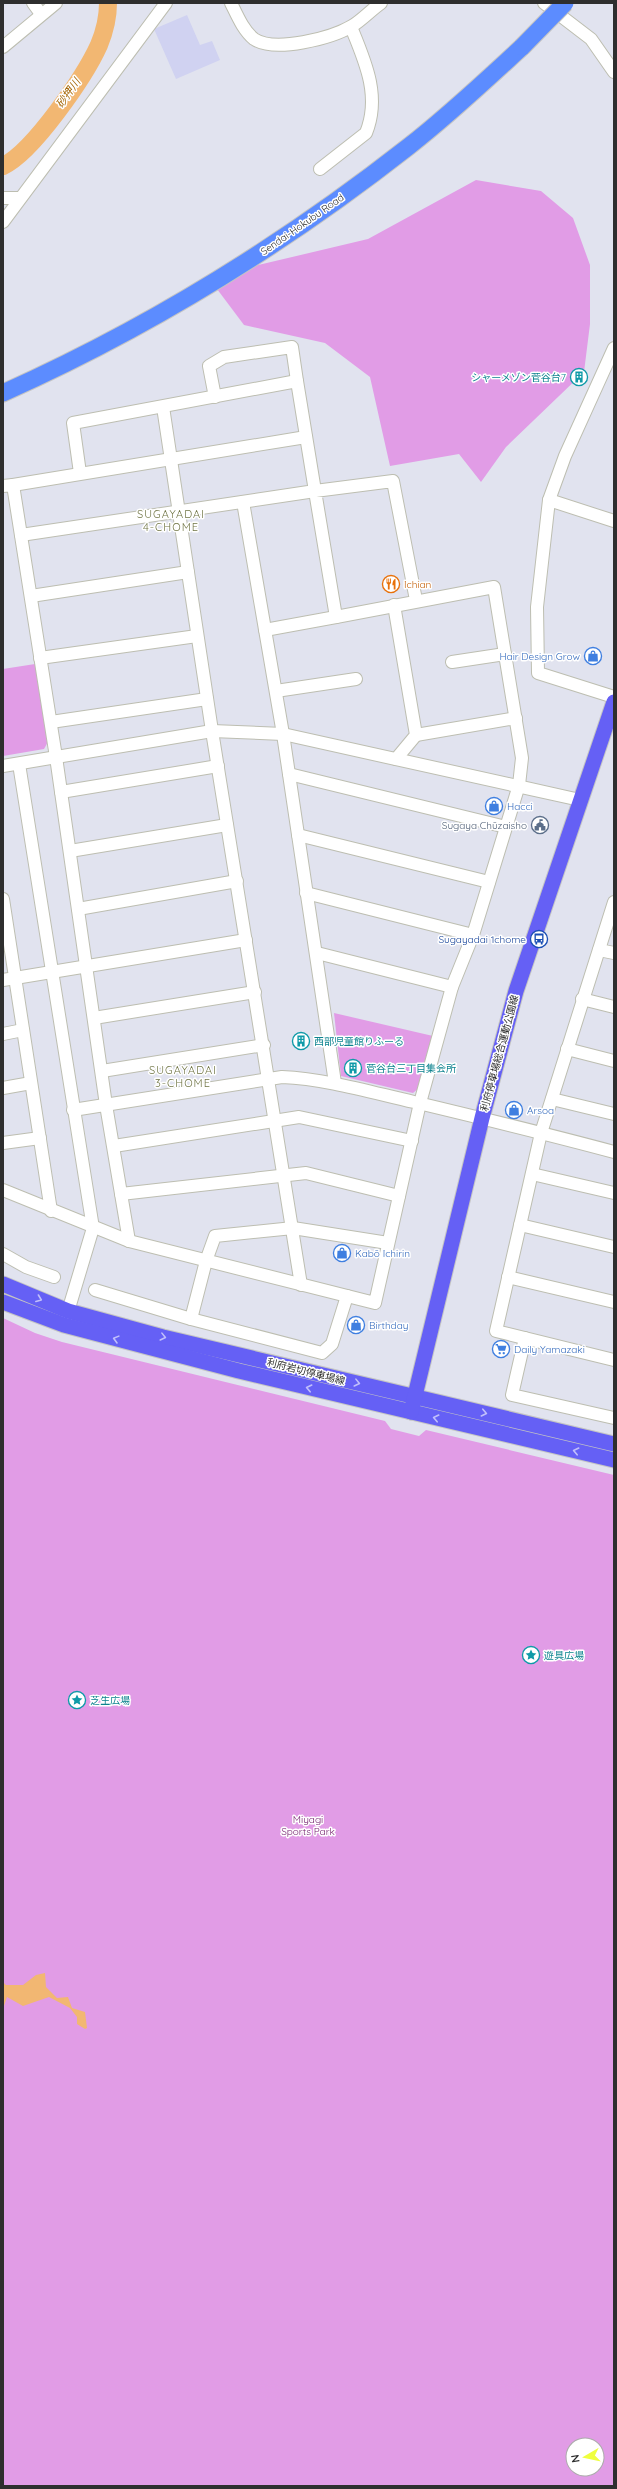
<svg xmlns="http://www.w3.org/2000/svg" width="617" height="2489" font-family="Quicksand,'Noto Sans JP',sans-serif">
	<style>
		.education { fill: #d0d2f1 }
		.green { fill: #e19ce6; fill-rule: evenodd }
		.water { fill: #f2b772 }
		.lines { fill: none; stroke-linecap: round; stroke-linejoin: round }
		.river { stroke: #f2b772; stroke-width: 18 }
		.minor-casing { stroke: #bdbeb1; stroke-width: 14 }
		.major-casing { stroke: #c4c4c4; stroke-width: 17 }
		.highway-casing { stroke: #c4c4c4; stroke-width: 19 }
		.minor { stroke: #fff; stroke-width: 12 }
		.major { stroke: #6560f5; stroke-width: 15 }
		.highway { stroke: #5c8cff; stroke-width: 17 }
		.highway-bridge-casing { stroke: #c4c4c4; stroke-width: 19; stroke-linecap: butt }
		.highway-bridge { stroke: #5c8cff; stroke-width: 17 }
		.oneway { stroke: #c1bffb }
		.labels { text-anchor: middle; stroke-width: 3; stroke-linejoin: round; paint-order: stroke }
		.street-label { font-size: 10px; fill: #2e2e2e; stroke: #fff }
		.culture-label { font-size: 10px; fill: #0d838f; stroke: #fff; text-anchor: start }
		.food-label { font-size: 10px; fill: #c56008; stroke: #fff; text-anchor: start }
		.shop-label { font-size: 10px; fill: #366cbe; stroke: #fff; text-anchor: start }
		.service-label { font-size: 10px; fill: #4e5e75; stroke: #fff; text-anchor: end }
		.transit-label { font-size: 10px; fill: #164399; stroke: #fff; text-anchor: end }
		.park-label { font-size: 10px; fill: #70196a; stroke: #fff }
		.water-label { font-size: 11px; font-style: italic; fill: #a6690a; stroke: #fff }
		.neighbourhood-label { font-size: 11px; letter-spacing: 1px; fill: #717646; stroke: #fff }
	</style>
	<rect width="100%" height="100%" fill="#e1e3ef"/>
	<path class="education" d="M187 15 200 45 212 41 220 60 176 79 154 29Z"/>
	<g class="green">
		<path d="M476 180 541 191 573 218 590 265V324L584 372 506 447 481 482 459 454 390 466 370 377 325 343 244 325 208 277 368 239Z"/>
		<path d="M35 664 49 740 44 749 3 756V669Z"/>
		<path d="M334 1013 433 1036 419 1088 413 1093 341 1076Z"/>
		<path d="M3 1318 35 1333 62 1342 385 1421 391 1429 419 1436 426 1430 614 1475V2486H3ZM573 2445H597V2469H573Z"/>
	</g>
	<path class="water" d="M45 1973 46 1987 57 1998 68 1997 72 2008 85 2012 87 2028 85 2029 77 2024V2017L70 2008 49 1997 23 2006 7 1997 3 2009V1982L6 1985H23L36 1975Z"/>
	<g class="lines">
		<path class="river" d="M3 166C33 152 85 76 99 45 104 33 108 16 108 3"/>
		<g class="minor-casing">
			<g id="minor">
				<path d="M33 3 41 14"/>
				<path d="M231 3C237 15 243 30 254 39 275 53 332 38 352 26 362 20 371 10 381 3"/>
				<path d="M544 3 591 39 614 72"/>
				<path d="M3 47 56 3"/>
				<path d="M320 169 366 133C381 96 365 61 351 27"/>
				<path d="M3 198H19"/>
				<path d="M3 222 166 3"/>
				<path d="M614 348 565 456 549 500 537 607 538 673 614 697"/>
				<path d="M215 397 209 366 224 357 292 347 297 381"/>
				<path d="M163 407 212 731 301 1285"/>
				<path d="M13 485 306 437"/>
				<path d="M3 486 13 485 56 757 106 1105 129 1241"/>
				<path d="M549 500 614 521"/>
				<path d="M243 502 283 734 335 1083"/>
				<path d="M21 535 315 491 297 381 73 423 80 473"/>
				<path d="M31 596 188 572"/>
				<path d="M394 605 416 735 396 759"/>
				<path d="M265 630 336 617"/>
				<path d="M40 658 197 636"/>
				<path d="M452 662 505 654"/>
				<path d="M276 691 356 679"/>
				<path d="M51 722 207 699"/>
				<path d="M416 735 516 718"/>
				<path d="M19 764 93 1228 66 1318"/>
				<path d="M3 766 212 731 283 734 580 800"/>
				<path d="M289 774 506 827"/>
				<path d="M61 792 218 766"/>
				<path d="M298 835 489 882"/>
				<path d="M70 851 227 825"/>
				<path d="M306 893 473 935"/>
				<path d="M3 899 51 1211"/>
				<path d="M614 902 541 1133 496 1331 614 1360"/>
				<path d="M78 909 237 881"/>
				<path d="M599 950 614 953"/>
				<path d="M317 953 452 987"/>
				<path d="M3 980 246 940"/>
				<path d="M582 999 614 1007"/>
				<path d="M94 1018 255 992"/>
				<path d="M3 1034 23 1030"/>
				<path d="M567 1049 614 1061"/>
				<path d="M102 1071 264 1045"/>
				<path d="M3 1088 31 1083"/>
				<path d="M552 1099 614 1114"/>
				<path d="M73 1110 282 1077C327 1079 370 1092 414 1102 481 1118 547 1134 614 1152"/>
				<path d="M3 1143 40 1138"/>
				<path d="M114 1146 299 1117 412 1141"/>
				<path d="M532 1174 614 1193"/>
				<path d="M3 1190 129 1241 375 1303 420 1103 452 987 473 935 519 785 522 758 494 587 336 617 315 491 393 481 416 600"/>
				<path d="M121 1194 306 1173 399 1196"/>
				<path d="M520 1225 614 1247"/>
				<path d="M3 1254 26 1267 54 1277"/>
				<path d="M508 1277 614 1302"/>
				<path d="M95 1290 191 1319 322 1353 332 1344 347 1296"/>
				<path d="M191 1319 206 1261 215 1236 293 1228 388 1243"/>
				<path d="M525 1338 512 1395 614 1418"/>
			</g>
		</g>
		<g class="major-casing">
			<g id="major">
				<path d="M3 1284 68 1311 163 1337 614 1444"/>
				<path d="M3 1302 64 1325 239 1371 614 1460"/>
				<path d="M411 1412 482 1118 516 991 614 702"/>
			</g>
		</g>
		<g class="highway-casing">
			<path id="highway" d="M3 393C148 328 283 245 408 147 448 116 485 81 522 47"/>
		</g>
		<use href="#minor" class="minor"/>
		<use href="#major" class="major"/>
		<use href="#highway" class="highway"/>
		<g class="highway-bridge-casing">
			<path id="highway-bridge" d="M522 47 565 3"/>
		</g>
		<use href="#highway-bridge" class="highway-bridge"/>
	</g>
	<defs><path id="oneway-chevron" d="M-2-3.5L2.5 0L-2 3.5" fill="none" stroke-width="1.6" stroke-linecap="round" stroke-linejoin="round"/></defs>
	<g class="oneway">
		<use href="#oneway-chevron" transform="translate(39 1299) rotate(21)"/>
		<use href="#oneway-chevron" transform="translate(163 1337) rotate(14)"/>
		<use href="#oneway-chevron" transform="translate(116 1339) rotate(-165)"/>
		<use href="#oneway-chevron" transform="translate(357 1383) rotate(14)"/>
		<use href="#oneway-chevron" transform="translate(309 1388) rotate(-167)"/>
		<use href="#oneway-chevron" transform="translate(484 1413) rotate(13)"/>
		<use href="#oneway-chevron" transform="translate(436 1418) rotate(-167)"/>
		<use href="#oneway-chevron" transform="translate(576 1451) rotate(-167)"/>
	</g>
	<defs>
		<g id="building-ring" transform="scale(0.9)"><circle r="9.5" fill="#fff" stroke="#0f9aa8" stroke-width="1.5"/><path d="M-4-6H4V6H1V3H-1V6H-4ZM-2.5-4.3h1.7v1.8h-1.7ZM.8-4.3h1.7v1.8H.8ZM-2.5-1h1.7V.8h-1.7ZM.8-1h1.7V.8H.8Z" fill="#0f9aa8"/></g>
		<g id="restaurant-ring" transform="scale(0.9)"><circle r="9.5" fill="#fff" stroke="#e8710a" stroke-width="1.5"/><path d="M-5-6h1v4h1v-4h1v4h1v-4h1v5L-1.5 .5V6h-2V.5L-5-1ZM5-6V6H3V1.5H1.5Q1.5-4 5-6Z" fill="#e8710a"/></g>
		<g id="shop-ring" transform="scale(0.9)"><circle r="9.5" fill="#fff" stroke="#3f7fe0" stroke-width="1.5"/><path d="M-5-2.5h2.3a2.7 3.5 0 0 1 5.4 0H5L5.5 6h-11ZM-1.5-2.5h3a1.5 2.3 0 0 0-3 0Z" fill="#3f7fe0"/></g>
		<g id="civic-ring" transform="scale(0.9)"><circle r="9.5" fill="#fff" stroke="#5c6f8a" stroke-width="1.5"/><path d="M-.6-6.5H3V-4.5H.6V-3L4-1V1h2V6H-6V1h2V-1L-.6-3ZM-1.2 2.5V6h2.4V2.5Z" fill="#5c6f8a"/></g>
		<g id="bus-ring" transform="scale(0.9)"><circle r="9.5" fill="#fff" stroke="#1a4fb4" stroke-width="1.5"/><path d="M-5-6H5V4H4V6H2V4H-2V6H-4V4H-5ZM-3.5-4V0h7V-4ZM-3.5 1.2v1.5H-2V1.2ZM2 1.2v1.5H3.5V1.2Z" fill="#1a4fb4"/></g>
		<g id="supermarket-ring" transform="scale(0.9)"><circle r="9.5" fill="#fff" stroke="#3f7fe0" stroke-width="1.5"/><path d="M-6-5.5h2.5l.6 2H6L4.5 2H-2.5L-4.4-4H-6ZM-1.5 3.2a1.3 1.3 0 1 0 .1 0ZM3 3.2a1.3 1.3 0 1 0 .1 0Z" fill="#3f7fe0"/></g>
		<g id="sight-ring" transform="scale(0.9)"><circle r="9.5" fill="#fff" stroke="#0f9aa8" stroke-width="1.5"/><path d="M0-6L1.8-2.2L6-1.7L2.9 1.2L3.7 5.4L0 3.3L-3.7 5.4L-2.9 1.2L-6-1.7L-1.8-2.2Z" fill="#0f9aa8"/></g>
	</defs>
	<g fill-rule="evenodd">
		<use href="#building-ring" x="579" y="377"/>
		<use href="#restaurant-ring" x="391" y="584"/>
		<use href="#shop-ring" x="593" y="656"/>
		<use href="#shop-ring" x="494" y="806"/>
		<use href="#civic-ring" x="540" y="825"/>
		<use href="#bus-ring" x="539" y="939"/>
		<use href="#building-ring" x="301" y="1041"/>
		<use href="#building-ring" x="353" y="1068"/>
		<use href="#shop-ring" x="514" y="1110"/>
		<use href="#shop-ring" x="342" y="1253"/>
		<use href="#shop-ring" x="356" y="1325"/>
		<use href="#supermarket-ring" x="501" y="1349"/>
		<use href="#sight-ring" x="531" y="1655"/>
		<use href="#sight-ring" x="77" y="1700"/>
	</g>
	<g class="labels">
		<g class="street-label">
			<text transform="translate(302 224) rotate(-35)" y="4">Sendai-Hokubu Road</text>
			<text transform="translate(499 1053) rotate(-75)" y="4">利府停車場総合運動公園線</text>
			<text transform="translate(306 1371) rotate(14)" y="4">利府岩切停車場線</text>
		</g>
		<g class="culture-label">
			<text x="566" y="381" text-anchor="end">シャーメゾン菅谷台7</text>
			<text x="314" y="1045">西部児童館りふーる</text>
			<text x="366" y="1072">菅谷台三丁目集会所</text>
			<text x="544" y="1659">遊具広場</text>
			<text x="90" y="1704">芝生広場</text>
		</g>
		<g class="food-label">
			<text x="404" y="588">Ichian</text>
		</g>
		<g class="shop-label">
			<text x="580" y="660" text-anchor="end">Hair Design Grow</text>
			<text x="507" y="810">Hacci</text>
			<text x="527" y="1114">Arsoa</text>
			<text x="355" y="1257">Kabō Ichirin</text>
			<text x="369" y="1329">Birthday</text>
			<text x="514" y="1353">Daily Yamazaki</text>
		</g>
		<g class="service-label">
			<text x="527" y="829">Sugaya Chūzaisho</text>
		</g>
		<g class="transit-label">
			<text x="526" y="943">Sugayadai 1chome</text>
		</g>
		<g class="park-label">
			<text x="308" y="1823">Miyagi<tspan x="308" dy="12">Sports Park</tspan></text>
		</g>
		<g class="water-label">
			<text transform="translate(68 93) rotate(-55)" y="4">砂押川</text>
		</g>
		<g class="neighbourhood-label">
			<text x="171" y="518">SUGAYADAI<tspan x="171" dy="13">4-CHOME</tspan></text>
			<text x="183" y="1074">SUGAYADAI<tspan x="183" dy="13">3-CHOME</tspan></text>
		</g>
	</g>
	<rect width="617" height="2489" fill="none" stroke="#2e2e2e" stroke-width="8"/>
	<g transform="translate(585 2457) rotate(261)"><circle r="19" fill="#ffffff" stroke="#ababab"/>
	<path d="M0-3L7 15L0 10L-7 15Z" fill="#efff3e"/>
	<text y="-6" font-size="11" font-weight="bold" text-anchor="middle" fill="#2e2e2e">N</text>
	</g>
</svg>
